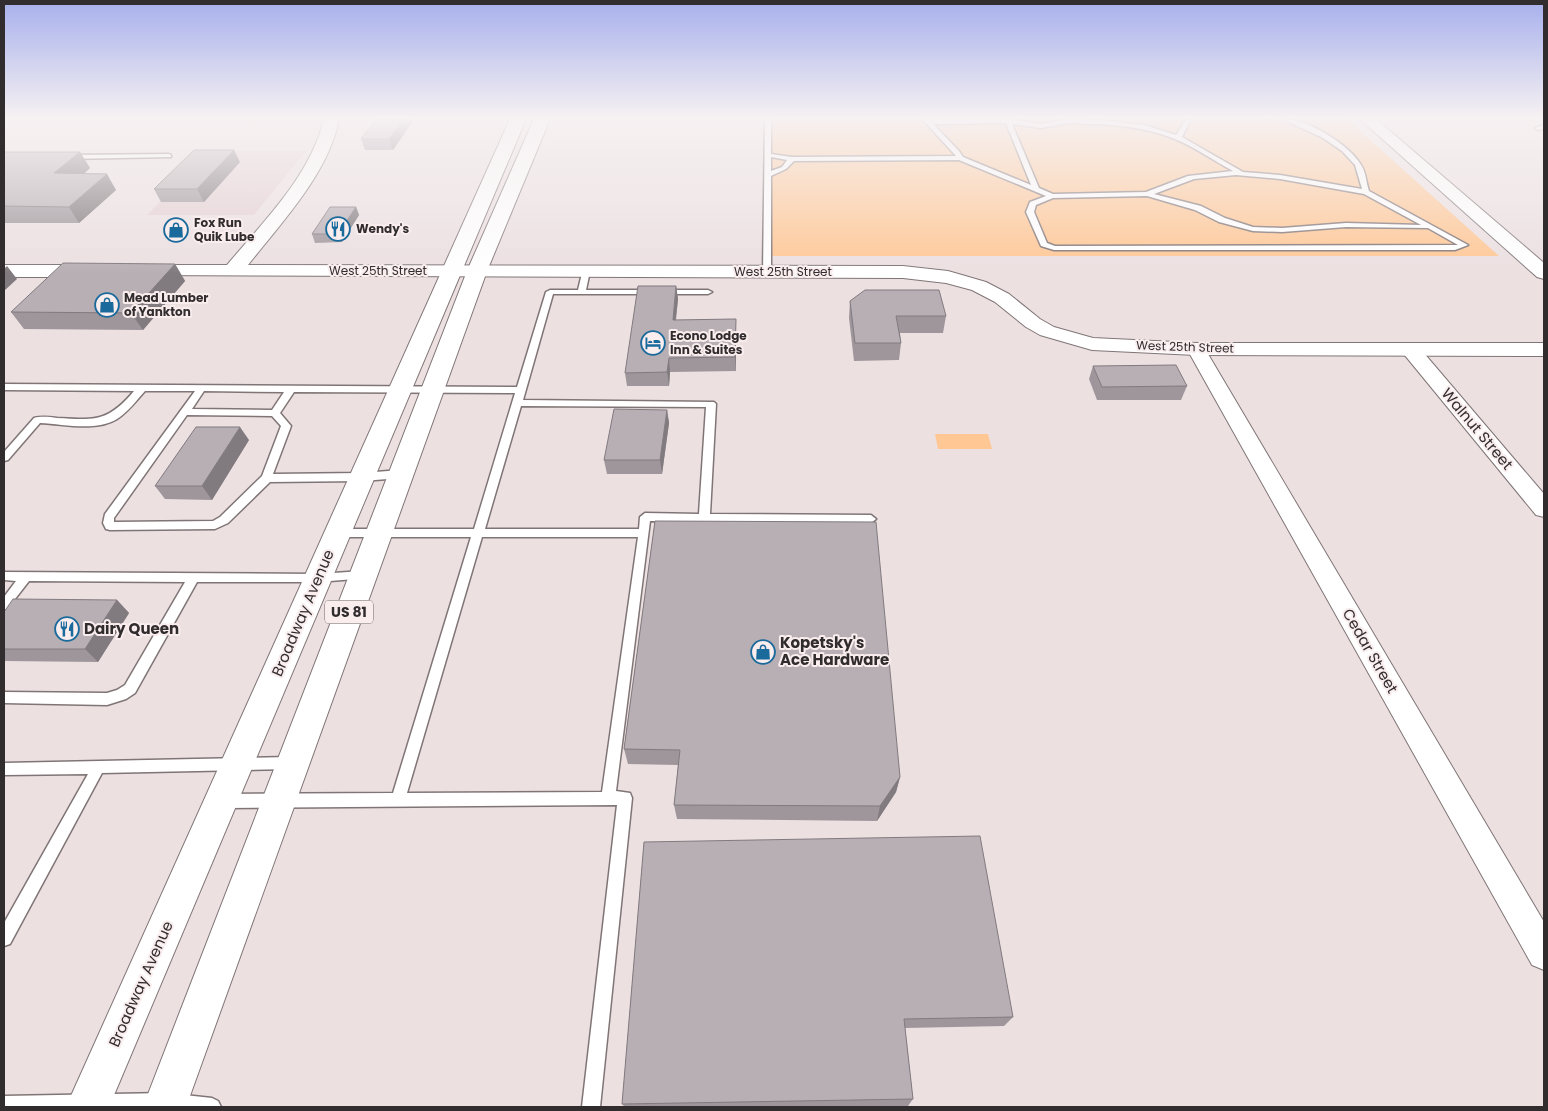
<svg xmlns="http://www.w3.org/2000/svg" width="1548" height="1111" font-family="Poppins,sans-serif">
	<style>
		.built { fill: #e5d1d3 }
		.green { fill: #ffc794 }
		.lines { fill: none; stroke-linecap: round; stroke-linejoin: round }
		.lane-casing { stroke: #807576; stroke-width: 3 }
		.street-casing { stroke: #807576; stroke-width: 2 }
		.secondary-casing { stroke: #807576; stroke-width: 2 }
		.highway-casing { stroke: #807576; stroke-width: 2 }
		.lane { fill: #fff; fill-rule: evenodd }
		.street { fill: #fff; fill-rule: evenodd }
		.secondary { fill: #fff; fill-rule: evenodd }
		.highway { fill: #fff; fill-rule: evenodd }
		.wall { fill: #9e969b }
		.shaded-wall { fill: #817a7e }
		.building { fill: #b8afb4; stroke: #817a7e }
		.labels { text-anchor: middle; stroke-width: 4; stroke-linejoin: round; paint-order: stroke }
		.far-poi-label { font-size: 12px; font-weight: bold; fill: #312c2d; stroke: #f9edee; text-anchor: start }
		.far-street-label { font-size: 12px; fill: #312c2d; stroke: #f9edee }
		.shield { fill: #f9edee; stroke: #6d6667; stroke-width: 1 }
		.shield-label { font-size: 14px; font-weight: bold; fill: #312c2d }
		.street-label { font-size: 15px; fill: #312c2d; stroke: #f9edee }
		.poi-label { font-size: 15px; font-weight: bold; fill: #312c2d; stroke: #f9edee; text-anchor: start }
	</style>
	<rect width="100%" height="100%" fill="#ece0e1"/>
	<path class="built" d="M210 151H306L254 215H147Z"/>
	<g class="green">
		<path d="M769 119H1347L1499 256H767Z"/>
		<path d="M935 434H988L992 449H938Z"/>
	</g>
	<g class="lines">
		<g class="lane-casing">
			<g id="lane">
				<path d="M765 119H771V154L792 157 956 156 924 121V119H1010L1041 124 1068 119 1099 120 1144 125 1176 135 1185 121 1196 119 1189 123 1182 137 1243 172 1280 175 1362 189 1355 165 1342 151 1323 138 1282 119C1306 118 1349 144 1361 165 1366 172 1366 182 1369 191L1468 245 1455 250H1054L1041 246 1026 212 1030 202 1046 196 959 160 794 161 786 169 771 176V272L767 274 763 272ZM1006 123 1031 185 963 157 959 151 933 124ZM1068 123C1104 124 1141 125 1175 139 1195 147 1214 161 1233 171L1188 176 1146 192 1053 194 1039 188 1012 124 1041 128ZM771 157 787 160 782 167 771 171ZM1236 175 1280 179 1364 194 1421 225 1346 223 1282 228 1253 227 1225 218 1201 206 1154 194 1194 179ZM1147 196 1195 210 1219 222 1253 231 1282 232 1346 227 1428 228 1458 245 1055 246 1047 243 1034 212 1036 205 1053 198Z"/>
				<path d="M1544 125V129L1538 130 1535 128Z"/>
				<path d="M169 154 171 155V157L68 159 65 157 68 155Z"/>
				<path d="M583 269 590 271 586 290H708L712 292 708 294H553L523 400 714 402 716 404 710 514 871 515 876 519 871 523 650 521 616 791 630 793 632 798 600 1107H582L617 805 225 808 220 806 218 801 220 796 225 794 393 793 471 537H337L332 533 337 529H474L515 393 294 392 280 413 291 426 273 474 362 473 401 470 406 474 401 478 362 481 270 482 228 523 215 529 110 530 106 529 103 523 105 514 195 391H145C136 401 128 412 117 419 96 432 63 424 40 423L8 460 4 461V452L34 418C41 416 50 417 57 418 96 420 108 422 134 391L4 390V384L517 387 546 292 550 290H578ZM204 391 284 392 272 410 192 409ZM521 406 706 407 699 514 645 513 640 517 639 529H485ZM187 415 272 416 281 426 262 476 220 517 213 521 114 522V518ZM482 537H638L602 792 407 793Z"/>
				<path d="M363 571 367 572 369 575 367 578 318 582H197L135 693 126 699 107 705 4 703V692L107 693 117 690 125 685 185 582 29 581 8 608 4 610V597L16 581 4 580V572L318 574Z"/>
				<path d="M290 757 295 759 297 763 295 767 290 769 102 773 10 944 4 946V923L88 774 4 775V763Z"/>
				<path d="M166 1093 212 1098 218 1101 221 1107H4V1096Z"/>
			</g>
		</g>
		<g class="street-casing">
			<g id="street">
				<path d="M1196 343 1203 345 1205 349 1544 922V970L1532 965 1187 349 1189 345Z"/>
				<path d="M1410 343 1417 345 1544 494V517L1536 515 1403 353 1401 349 1403 345Z"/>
			</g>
		</g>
		<g class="secondary-casing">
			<g id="secondary">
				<path d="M324 119H339C329 173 281 223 248 265L903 266 948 271 986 282 1009 294 1040 319 1054 327 1093 338 1196 343H1544V356L1196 355 1092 350 1040 335 1026 327 995 302 972 290 946 283 903 278 136 275 133 271 136 267 143 265H227C263 222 311 175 324 119Z"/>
				<path d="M1360 119H1376L1544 263V279L1537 277Z"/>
				<path d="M4 265H93L100 267 103 271 100 275 93 277H4Z"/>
			</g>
		</g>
		<g class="highway-casing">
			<g id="highway">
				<path d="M510 119H526L109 1107H66Z"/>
				<path d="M534 119H550L487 271 186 1107H143L467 271Z"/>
			</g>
		</g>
		<use href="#lane" class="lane"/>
		<use href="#street" class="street"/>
		<use href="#secondary" class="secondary"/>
		<use href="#highway" class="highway"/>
	</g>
	<g class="wall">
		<path d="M414 119 393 150H365L361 139Z"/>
		<path d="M80 152 90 168 84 174 116 190 79 223H4V153Z"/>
		<path d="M240 162 204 202H161L154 189Z"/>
		<path d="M356 207 359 215 342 242 315 243 312 234Z"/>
		<path d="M175 264 185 281 143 330 24 329 11 312Z"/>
		<path d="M676 286 678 299 676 320 736 332V371L670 372 669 386H627L625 373Z"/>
		<path d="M850 301 946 316 943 333H900L901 343 899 360 854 361 849 318Z"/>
		<path d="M1093 366 1187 386 1181 400H1097L1089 379Z"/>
		<path d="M667 410 669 423 662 474H607L604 460Z"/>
		<path d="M249 440 212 500 165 499 155 486Z"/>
		<path d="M655 521 900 777 896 792 877 821 677 819 674 805 678 765 628 764 624 749Z"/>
		<path d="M117 600 129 613 98 662 4 661V612Z"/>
		<path d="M644 842 1013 1017 1004 1026 905 1028 913 1099 908 1106 823 1107H625L622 1104Z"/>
	</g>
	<g class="shaded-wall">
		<path d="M404 119H414L393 150 389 139Z"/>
		<path d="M234 150 240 162 204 202 197 189Z"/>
		<path d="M80 152 90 168 64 190 54 173Z"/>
		<path d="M107 174 116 190 79 223 69 207Z"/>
		<path d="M356 207 359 215 342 242 338 234Z"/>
		<path d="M175 264 185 281 143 330 131 313Z"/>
		<path d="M7 266 17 279 4 291V269Z"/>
		<path d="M676 286 678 299 674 333 673 320Z"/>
		<path d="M736 319V371L735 357Z"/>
		<path d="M669 358 670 372 669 386 667 372Z"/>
		<path d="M667 410 669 423 662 474 660 460Z"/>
		<path d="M240 427 249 440 212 500 202 486Z"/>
		<path d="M117 600 129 613 98 662 85 649Z"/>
		<path d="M900 777 896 792 877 821 880 806Z"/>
	</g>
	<g class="building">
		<path d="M376 119H404L389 139H361Z"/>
		<path d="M194 150H234L197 189H154Z"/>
		<path d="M5 152H80L54 173 107 174 69 207 4 206V190L5 189H4V153Z"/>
		<path d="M330 207H356L338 234H312Z"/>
		<path d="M63 263 175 264 131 313 11 312Z"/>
		<path d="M638 286H676L673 320 736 319 735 357 669 358 667 372 625 373Z"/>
		<path d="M865 290H939L946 316H896L901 343H855L850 301Z"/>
		<path d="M1176 365 1187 386 1102 387 1093 366Z"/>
		<path d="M614 409 667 410 660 460H604Z"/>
		<path d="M196 427H240L202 486H155Z"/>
		<path d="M655 521 876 522 900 777 880 806 674 805 680 750 624 749Z"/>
		<path d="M13 599 117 600 85 649H4V612Z"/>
		<path d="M980 836 1013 1017 904 1019 913 1099 622 1104 644 842Z"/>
	</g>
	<linearGradient id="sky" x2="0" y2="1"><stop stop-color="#a7b0ec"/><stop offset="0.43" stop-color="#f6f1f2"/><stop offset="1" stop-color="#f6f1f2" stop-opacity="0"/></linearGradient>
	<rect width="1548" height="274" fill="url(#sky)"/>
	<defs>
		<g id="restaurant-ring" transform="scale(1.25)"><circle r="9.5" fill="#f9edee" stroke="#1a6a9c" stroke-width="1.5"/><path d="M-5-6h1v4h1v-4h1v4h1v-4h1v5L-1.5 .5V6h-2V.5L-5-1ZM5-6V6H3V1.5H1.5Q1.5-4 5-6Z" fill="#1a6a9c"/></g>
		<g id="shop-ring" transform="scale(1.25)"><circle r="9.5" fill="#f9edee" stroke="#1a6a9c" stroke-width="1.5"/><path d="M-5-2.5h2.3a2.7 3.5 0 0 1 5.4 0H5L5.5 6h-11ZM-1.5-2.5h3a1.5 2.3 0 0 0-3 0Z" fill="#1a6a9c"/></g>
		<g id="hotel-ring" transform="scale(1.25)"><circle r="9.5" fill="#f9edee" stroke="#1a6a9c" stroke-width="1.5"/><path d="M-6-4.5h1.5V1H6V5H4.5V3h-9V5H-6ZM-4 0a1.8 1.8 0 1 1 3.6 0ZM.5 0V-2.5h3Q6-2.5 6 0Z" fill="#1a6a9c"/></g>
	</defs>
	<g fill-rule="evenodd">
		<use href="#restaurant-ring" x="338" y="229"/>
		<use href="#shop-ring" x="176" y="230"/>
		<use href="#shop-ring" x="107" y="305"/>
		<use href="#hotel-ring" x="653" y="343"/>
		<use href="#restaurant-ring" x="67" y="629"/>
		<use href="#shop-ring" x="763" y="652"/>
	</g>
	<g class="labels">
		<g class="far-poi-label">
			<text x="194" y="227">Fox Run<tspan x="194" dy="14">Quik Lube</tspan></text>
			<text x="356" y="233">Wendy's</text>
			<text x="124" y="302">Mead Lumber<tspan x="124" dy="14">of Yankton</tspan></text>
			<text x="670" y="340">Econo Lodge<tspan x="670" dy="14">Inn &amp; Suites</tspan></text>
		</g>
		<g class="far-street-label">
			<text x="378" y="275">West 25th Street</text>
			<text x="783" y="276">West 25th Street</text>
			<text transform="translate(1185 347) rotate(2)" y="4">West 25th Street</text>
		</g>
		<rect class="shield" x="325" y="600.5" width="48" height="23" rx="4"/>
		<g class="shield-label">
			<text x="349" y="617">US 81</text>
		</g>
		<g class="street-label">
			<text transform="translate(1477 429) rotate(50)" y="5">Walnut Street</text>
			<text transform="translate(303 613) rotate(-67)" y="5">Broadway Avenue</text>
			<text transform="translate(1370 651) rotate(60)" y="5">Cedar Street</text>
			<text transform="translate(141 984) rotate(-66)" y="5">Broadway Avenue</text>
		</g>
		<g class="poi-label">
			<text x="84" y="634">Dairy Queen</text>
			<text x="780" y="648">Kopetsky's<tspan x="780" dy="17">Ace Hardware</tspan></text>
		</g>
	</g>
	<rect width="1548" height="1111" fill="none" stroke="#312c2d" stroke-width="10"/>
</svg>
